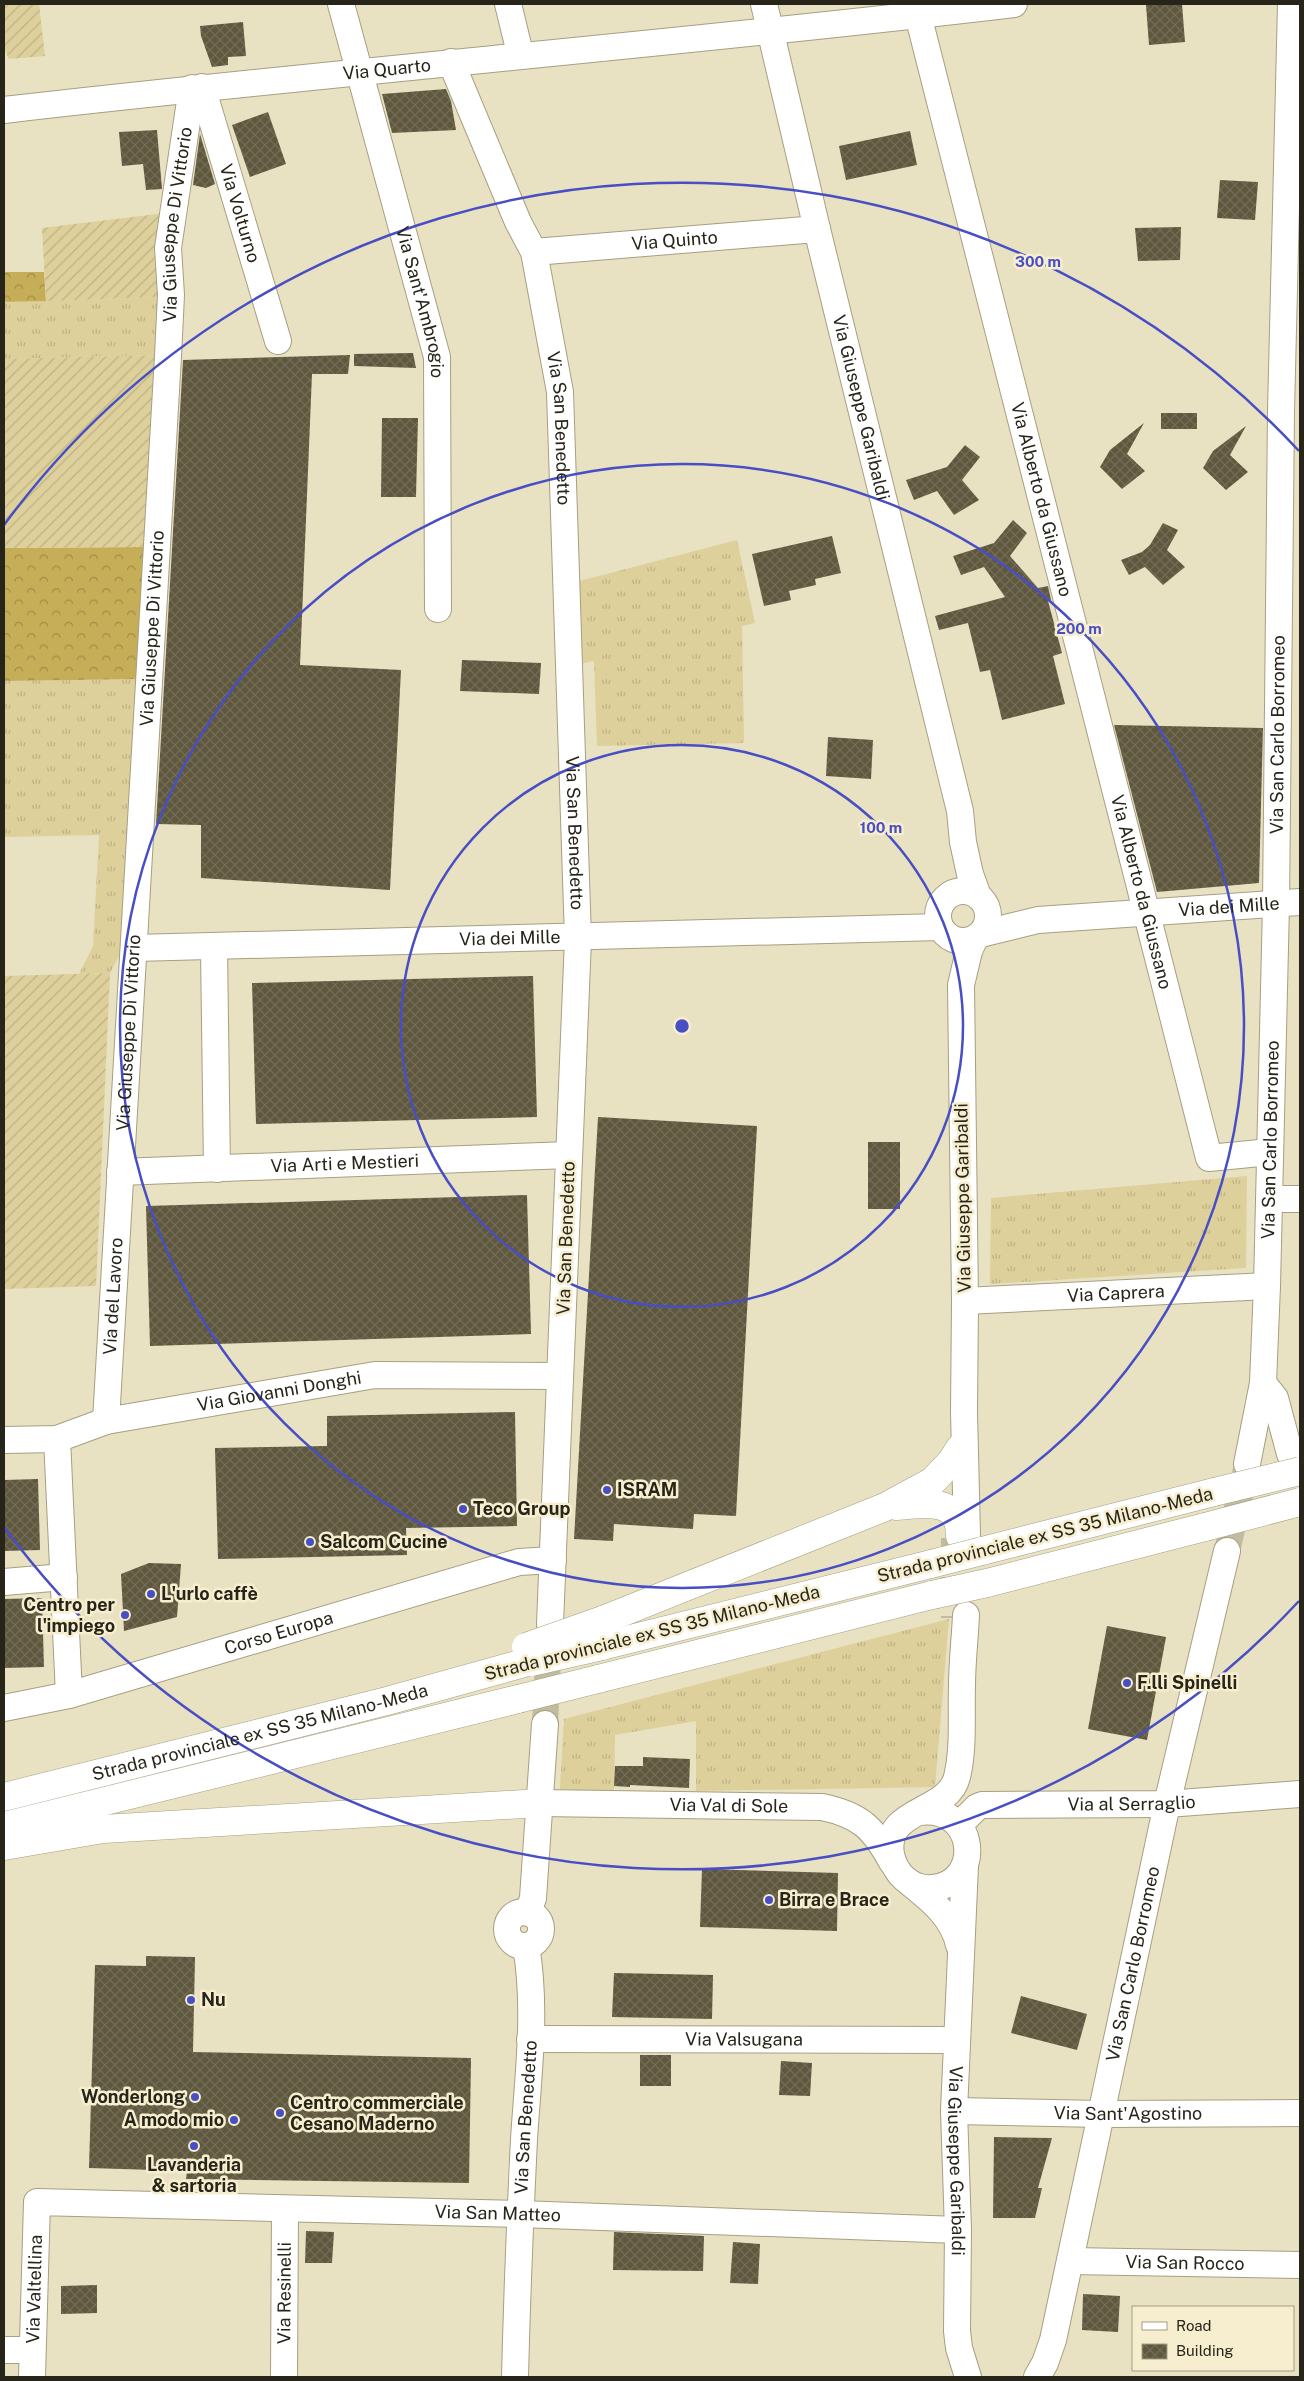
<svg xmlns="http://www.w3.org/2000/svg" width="1304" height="2381" font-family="'Public Sans',sans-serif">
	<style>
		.grass { fill: url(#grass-tufts) }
		.forest { fill: url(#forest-crowns) }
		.garden { fill: url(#garden-furrows) }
		.building { fill: url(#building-cross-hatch) }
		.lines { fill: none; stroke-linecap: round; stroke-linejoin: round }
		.minor-tunnel { stroke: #c1bba0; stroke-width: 26; stroke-dasharray: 26 13; stroke-linecap: butt }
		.minor-casing { stroke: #a69f82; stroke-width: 28 }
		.highway-casing { stroke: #a69f82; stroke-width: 29 }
		.minor { stroke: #fff; stroke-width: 26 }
		.highway { stroke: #fff; stroke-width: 28 }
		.highway-bridge-casing { stroke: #a69f82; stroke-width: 29; stroke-linecap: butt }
		.highway-bridge { stroke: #fff; stroke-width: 28 }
		.ring { fill: none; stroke: #484ec3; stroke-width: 2.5 }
		.poi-dot { fill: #484ec3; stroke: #f6eecf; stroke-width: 2 }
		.labels { text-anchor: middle; stroke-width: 5; stroke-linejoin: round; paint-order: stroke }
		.street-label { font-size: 18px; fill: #272519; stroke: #f6eecf }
		.poi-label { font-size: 18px; font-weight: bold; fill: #272519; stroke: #f6eecf; text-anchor: start }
		.centre { fill: #484ec3; stroke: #f6eecf; stroke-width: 2.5 }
		.ring-label { font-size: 15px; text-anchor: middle; font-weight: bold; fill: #484ec3; stroke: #f6eecf; stroke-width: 5; stroke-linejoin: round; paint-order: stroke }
	</style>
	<defs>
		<pattern id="grass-tufts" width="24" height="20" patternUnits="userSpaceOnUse" patternTransform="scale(1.25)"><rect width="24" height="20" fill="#ddd09b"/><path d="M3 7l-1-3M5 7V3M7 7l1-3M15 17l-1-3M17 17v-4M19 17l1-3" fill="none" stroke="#beb285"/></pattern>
		<pattern id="forest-crowns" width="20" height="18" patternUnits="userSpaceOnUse" patternTransform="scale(1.25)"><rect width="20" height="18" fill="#c5ae57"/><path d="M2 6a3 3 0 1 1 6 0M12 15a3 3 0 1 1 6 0" fill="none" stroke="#a08d47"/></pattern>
		<pattern id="garden-furrows" width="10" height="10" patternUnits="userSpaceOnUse" patternTransform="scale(1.25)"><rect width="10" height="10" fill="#ddd09b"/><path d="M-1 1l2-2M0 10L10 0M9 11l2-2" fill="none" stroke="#beb285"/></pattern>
		<pattern id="building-cross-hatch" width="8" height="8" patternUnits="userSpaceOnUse" patternTransform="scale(1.25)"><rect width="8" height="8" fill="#5f583e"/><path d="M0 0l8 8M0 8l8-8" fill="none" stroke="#726c57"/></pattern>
	</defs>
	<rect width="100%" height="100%" fill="#e8e1c2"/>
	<g class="grass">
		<path d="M158 297 157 355 4 359V302Z"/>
		<path d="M737 540 755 623 742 626 744 743 597 746 594 661 580 664 576 582Z"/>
		<path d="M139 679 122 950 110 973 79 974 93 946 99 835 4 837V681Z"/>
		<path d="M1247 1176 1246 1268 990 1284 991 1198Z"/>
		<path d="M949 1619 935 1787 696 1791V1721L615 1735 614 1792 560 1789 564 1719Z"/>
	</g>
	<g class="forest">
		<path d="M4 272H44L46 301 4 302Z"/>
		<path d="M146 547 139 679 4 681V548Z"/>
	</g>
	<g class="garden">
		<path d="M4 4H39L45 56 9 59 4 48Z"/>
		<path d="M166 213 158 297 46 301 42 228Z"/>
		<path d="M157 355 146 547 4 548V359Z"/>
		<path d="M110 973 96 1286 4 1289V976Z"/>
	</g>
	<g class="building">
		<path d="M1182 4 1185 42 1149 45 1146 5Z"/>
		<path d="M243 22 246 56 228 57V65L212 67 201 36 200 26Z"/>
		<path d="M446 89 451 101 456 130 392 133 382 94Z"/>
		<path d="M268 112 286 164 250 177 232 125Z"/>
		<path d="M157 130 162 189 146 190 143 164 122 166 119 132Z"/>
		<path d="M910 131 917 165 846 180 839 146Z"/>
		<path d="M200 134 215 184 206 188 193 185Z"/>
		<path d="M1220 180 1258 182 1255 220 1217 218Z"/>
		<path d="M1181 227 1180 260 1138 261 1135 228Z"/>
		<path d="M413 353 416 368 354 366V354Z"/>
		<path d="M350 355 348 374H312L300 665 401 670 390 890 201 878V825L156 824 183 360Z"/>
		<rect x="1161" y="413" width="36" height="16"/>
		<path d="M382 418H418L416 497H381Z"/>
		<path d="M1144 423 1127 454 1145 471 1122 489 1100 467 1110 450Z"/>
		<path d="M1246 426 1230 455 1248 472 1226 490 1203 468 1213 451Z"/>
		<path d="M965 445 980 457 962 480 979 500 954 515 937 491 914 500 906 480 947 467Z"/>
		<path d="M1013 520 1027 533 1010 556 1038 588 1048 586 1051 600 1048 601 1062 653 1053 656 1065 704 1002 720 990 670 980 672 968 623 939 630 935 616 1005 597 984 567 961 575 953 556 994 543Z"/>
		<path d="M1163 523 1178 530 1167 550 1185 567 1163 585 1145 567 1129 575 1121 560 1142 552 1150 545Z"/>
		<path d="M832 536 841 573 815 579 816 585 789 591 791 600 764 606 752 554Z"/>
		<path d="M462 660 541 663 539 694 460 691Z"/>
		<path d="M1114 725 1263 728 1259 883 1157 892Z"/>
		<path d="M828 737 873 740 871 779 826 776Z"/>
		<path d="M533 976 537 1117 256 1124 252 983Z"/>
		<path d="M598 1117 757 1126 736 1516 694 1514 693 1529 614 1524 613 1541 574 1539Z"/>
		<rect x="868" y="1142" width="32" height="67"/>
		<path d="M527 1195 531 1334 150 1346 146 1206Z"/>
		<path d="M515 1412 517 1526 406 1528 407 1555 218 1559 215 1448 327 1446V1416Z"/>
		<path d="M38 1479 40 1550 4 1551V1480Z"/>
		<path d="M149 1563 181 1564 177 1617 124 1631 121 1574Z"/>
		<path d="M42 1598 44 1667 4 1668V1599Z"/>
		<path d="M1107 1626 1166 1637 1147 1740 1088 1729Z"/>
		<path d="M643 1757 690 1759 689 1788 630 1785V1787L614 1786 615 1766H643Z"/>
		<path d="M702 1869 838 1873 837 1931 700 1927Z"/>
		<path d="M146 1956 195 1957 193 2052 471 2058 469 2183 186 2179 187 2171 89 2168 95 1965 146 1966Z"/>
		<path d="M614 1973 713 1975 712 2019 612 2017Z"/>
		<path d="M1021 1996 1087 2014 1077 2050 1011 2033Z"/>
		<rect x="640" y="2055" width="31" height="31"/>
		<path d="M781 2061 812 2063 810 2096 779 2095Z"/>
		<path d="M994 2137 1052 2138 1038 2188H1042L1035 2218H993Z"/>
		<path d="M306 2231 334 2232 332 2263H305Z"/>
		<path d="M614 2232 704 2236 703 2271 613 2270Z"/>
		<path d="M733 2242 760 2244 758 2284 730 2283Z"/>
		<path d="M97 2285V2313L61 2314V2286Z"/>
		<path d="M1083 2294 1120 2296 1118 2332 1082 2330Z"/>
	</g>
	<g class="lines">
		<g class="minor-tunnel">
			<path d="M954 1538V1618"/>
			<path d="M1227 1551 1247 1465"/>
			<path d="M545 1724 549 1637"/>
		</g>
		<g class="minor-casing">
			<g id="minor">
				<path id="s1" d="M341 4 437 357 438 609"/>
				<path d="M508 4 519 49"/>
				<path id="s2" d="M764 4 817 229 960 811 963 842 970 874 978 896"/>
				<path id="s3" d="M918 15 1209 1158 1270 1152"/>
				<path id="s4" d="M451 62 518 222 534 252 560 392 578 939 550 1624"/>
				<path id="s5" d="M202 87 278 341"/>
				<path id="s6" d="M4 110C340 71 678 44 1014 4"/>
				<path id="s7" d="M534 252 817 229"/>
				<circle cx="963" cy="916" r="25"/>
				<path id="s8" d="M981 934 1038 920 1300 902"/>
				<path id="s9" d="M135 948 940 927"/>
				<path d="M214 948 217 1169"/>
				<path id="s10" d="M120 1172 569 1155"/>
				<path d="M1269 1199H1300"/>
				<path id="s11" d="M965 1301 1267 1286"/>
				<path d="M1263 1383 1275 1398 1290 1454"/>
				<path id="s12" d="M106 1421 168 356 171 295 168 248 192 88"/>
				<path d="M57 1439 69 1695"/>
				<path id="s13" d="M4 1440 57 1439 106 1421 375 1375 560 1376"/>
				<path id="s14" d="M1247 1464 1263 1383 1267 1286 1276 905 1281 411 1291 4"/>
				<path d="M967 1534 964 1412 965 1301 961 985 969 951 975 938"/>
				<path d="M4 1582 64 1577"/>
				<path id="s15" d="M4 1708 69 1695 519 1562 553 1560"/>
				<path id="s16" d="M540 1803 822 1807C861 1815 874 1829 892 1862"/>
				<path d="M919 1812C977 1804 984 1883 933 1888 923 1889 913 1886 905 1879 897 1872 893 1865 891 1854 883 1808 948 1814 957 1777 964 1748 961 1716 962 1686 962 1662 965 1638 966 1615"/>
				<path id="s17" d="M967 1817 977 1807 982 1805 1167 1804 1300 1794"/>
				<path id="s18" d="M965 1866 954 2111 958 2230 957 2331 959 2348 968 2377"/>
				<path d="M910 1883C931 1900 953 1917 959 1945"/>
				<circle cx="524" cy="1929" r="17"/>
				<path d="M528 1913 533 1898 545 1724"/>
				<path id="s19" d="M530 2039 957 2040"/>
				<path id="s20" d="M954 2111 1101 2114 1300 2113"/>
				<path id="s21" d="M1070 2261 1300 2265"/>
				<path d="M4 2350H32"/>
				<path id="s22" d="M32 2377 37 2202 520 2214 958 2230"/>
				<path id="s23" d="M284 2377 285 2210"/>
				<path id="s24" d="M515 2377C517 2298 520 2218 524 2139 528 2076 537 2009 526 1946"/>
				<path id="s25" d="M1037 2377 1045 2363 1053 2340 1167 1804 1227 1551"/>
			</g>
		</g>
		<g class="highway-casing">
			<g id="highway">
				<path d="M896 1506C924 1504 960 1496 960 1536"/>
				<path d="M982 1551 1214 1492"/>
				<path d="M987 1583 1205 1527"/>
				<path d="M603 1620 885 1507 933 1481 951 1462 960 1448"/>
				<path d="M602 1646 931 1564"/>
				<path d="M598 1679 932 1595"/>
				<path id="s26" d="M4 1797 387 1701 524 1663"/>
				<path d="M4 1826 518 1699"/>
				<path d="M4 1846 103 1829 540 1803"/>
			</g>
		</g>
		<use href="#minor" class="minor"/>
		<use href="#highway" class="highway"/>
		<g class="highway-bridge-casing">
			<g id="highway-bridge">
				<path d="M1214 1492 1300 1471"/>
				<path d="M1205 1527 1300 1502"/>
				<path d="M931 1564 982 1551"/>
				<path d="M932 1595 987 1583"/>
				<path d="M526 1647 603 1620"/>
				<path d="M531 1662 602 1646"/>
				<path d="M518 1699 598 1679"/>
			</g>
		</g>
		<use href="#highway-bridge" class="highway-bridge"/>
	</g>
	<g class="ring">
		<circle cx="682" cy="1026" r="281"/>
		<circle cx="682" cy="1026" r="562"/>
		<path d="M1299 1601A843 843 0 0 1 4 1527M4 525A843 843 0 0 1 1299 451"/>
	</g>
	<g class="poi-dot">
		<circle cx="607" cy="1490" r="5"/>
		<circle cx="463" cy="1509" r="5"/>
		<circle cx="310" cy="1542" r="5"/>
		<circle cx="151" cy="1594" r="5"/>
		<circle cx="125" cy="1615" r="5"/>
		<circle cx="1127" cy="1683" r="5"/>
		<circle cx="769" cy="1900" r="5"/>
		<circle cx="191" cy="2000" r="5"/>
		<circle cx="195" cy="2097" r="5"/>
		<circle cx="280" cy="2113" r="5"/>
		<circle cx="234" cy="2120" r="5"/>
		<circle cx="194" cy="2146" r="5"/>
	</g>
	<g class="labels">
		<g class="street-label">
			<text dy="6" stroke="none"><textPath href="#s6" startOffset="385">Via Quarto</textPath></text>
			<text dy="6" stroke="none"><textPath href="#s5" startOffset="132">Via Volturno</textPath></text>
			<text dy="6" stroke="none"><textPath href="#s12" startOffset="1199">Via Giuseppe Di Vittorio</textPath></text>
			<text dy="6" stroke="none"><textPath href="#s7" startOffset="141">Via Quinto</textPath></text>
			<text dy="6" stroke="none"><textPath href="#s1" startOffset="309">Via Sant'Ambrogio</textPath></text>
			<text dy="6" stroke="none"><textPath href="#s2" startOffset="415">Via Giuseppe Garibaldi</textPath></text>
			<text dy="6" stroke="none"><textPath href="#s4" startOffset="386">Via San Benedetto</textPath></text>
			<text dy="6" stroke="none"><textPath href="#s3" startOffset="500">Via Alberto da Giussano</textPath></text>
			<text dy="6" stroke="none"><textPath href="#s12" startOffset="794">Via Giuseppe Di Vittorio</textPath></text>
			<text dy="6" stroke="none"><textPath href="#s14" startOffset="731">Via San Carlo Borromeo</textPath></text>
			<text dy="6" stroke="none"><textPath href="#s4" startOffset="791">Via San Benedetto</textPath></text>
			<text dy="6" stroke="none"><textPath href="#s3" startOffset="905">Via Alberto da Giussano</textPath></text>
			<text dy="6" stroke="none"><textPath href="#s8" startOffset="250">Via dei Mille</textPath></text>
			<text dy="6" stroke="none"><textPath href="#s9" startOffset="375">Via dei Mille</textPath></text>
			<text dy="6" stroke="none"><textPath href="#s12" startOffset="389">Via Giuseppe Di Vittorio</textPath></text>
			<text dy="6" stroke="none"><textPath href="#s14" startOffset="326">Via San Carlo Borromeo</textPath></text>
			<text dy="6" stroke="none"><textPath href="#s10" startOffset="225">Via Arti e Mestieri</textPath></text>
			<text transform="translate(963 1198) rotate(-91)" y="6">Via Giuseppe Garibaldi</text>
			<text transform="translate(566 1238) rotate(-88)" y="6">Via San Benedetto</text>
			<text dy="6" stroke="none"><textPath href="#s11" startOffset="151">Via Caprera</textPath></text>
			<text dy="6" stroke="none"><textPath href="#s12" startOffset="125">Via del Lavoro</textPath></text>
			<text dy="6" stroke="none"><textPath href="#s13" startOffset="281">Via Giovanni Donghi</textPath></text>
			<text transform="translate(1045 1535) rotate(-14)" y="6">Strada provinciale ex SS 35 Milano-Meda</text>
			<text dy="6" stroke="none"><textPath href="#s15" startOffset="285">Corso Europa</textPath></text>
			<text transform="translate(652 1633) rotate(-14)" y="6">Strada provinciale ex SS 35 Milano-Meda</text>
			<text dy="6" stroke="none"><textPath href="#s26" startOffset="264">Strada provinciale ex SS 35 Milano-Meda</textPath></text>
			<text dy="6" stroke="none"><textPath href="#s17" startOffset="169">Via al Serraglio</textPath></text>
			<text dy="6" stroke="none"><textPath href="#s16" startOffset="189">Via Val di Sole</textPath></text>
			<text dy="6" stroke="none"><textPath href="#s25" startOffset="425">Via San Carlo Borromeo</textPath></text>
			<text dy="6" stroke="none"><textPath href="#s19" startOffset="214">Via Valsugana</textPath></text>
			<text dy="6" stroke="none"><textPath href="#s20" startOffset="174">Via Sant'Agostino</textPath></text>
			<text dy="6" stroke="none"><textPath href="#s24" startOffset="260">Via San Benedetto</textPath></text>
			<text dy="6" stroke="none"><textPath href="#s18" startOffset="295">Via Giuseppe Garibaldi</textPath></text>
			<text dy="6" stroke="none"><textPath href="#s22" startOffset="636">Via San Matteo</textPath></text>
			<text dy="6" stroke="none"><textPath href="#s21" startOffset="115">Via San Rocco</textPath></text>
			<text dy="6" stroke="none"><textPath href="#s22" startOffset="88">Via Valtellina</textPath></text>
			<text dy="6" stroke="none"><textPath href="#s23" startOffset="84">Via Resinelli</textPath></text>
		</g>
		<g class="poi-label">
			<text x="617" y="1496">ISRAM</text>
			<text x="473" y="1515">Teco Group</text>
			<text x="320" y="1548">Salcom Cucine</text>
			<text x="161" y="1600">L'urlo caffè</text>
			<text x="115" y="1611" text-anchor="end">Centro per<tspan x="115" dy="21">l'impiego</tspan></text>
			<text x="1137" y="1689">F.lli Spinelli</text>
			<text x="779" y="1906">Birra e Brace</text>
			<text x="201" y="2006">Nu</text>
			<text x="185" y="2103" text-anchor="end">Wonderlong</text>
			<text x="290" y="2109">Centro commerciale<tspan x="290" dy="21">Cesano Maderno</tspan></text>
			<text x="224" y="2126" text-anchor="end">A modo mio</text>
			<text x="194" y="2171" text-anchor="middle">Lavanderia<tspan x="194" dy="21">&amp; sartoria</tspan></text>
		</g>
	</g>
	<circle cx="682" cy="1026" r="8" class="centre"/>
	<g class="ring-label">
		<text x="1038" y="267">300 m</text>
		<text x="1079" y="634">200 m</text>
		<text x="881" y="833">100 m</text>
	</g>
	<rect width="1304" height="2381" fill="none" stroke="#272519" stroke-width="10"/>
	<rect x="1132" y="2306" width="162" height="65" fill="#f6eecf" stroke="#a39e86"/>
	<rect x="1142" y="2322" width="25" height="8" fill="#ffffff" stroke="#a39e86"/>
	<text x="1176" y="2331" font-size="15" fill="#272519">Road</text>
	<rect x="1142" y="2344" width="25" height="15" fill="url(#building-cross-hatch)" stroke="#a39e86"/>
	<text x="1176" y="2356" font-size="15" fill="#272519">Building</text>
</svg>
